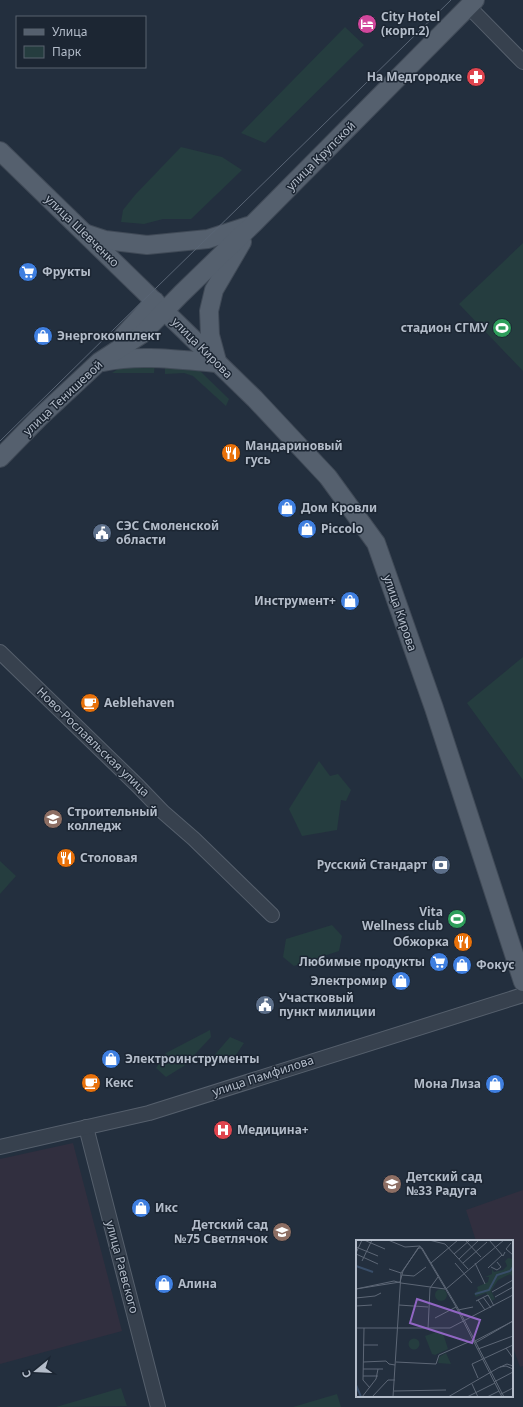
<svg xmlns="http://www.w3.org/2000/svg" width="523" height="1407" font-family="'Noto Sans',sans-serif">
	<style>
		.medical { fill: #312f3f }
		.green { fill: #253d3f }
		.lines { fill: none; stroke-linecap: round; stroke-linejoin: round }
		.minor-casing { stroke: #555f6c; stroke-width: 16 }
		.major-casing { stroke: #404a57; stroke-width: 20 }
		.minor { stroke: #37414e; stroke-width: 14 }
		.major { stroke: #55606e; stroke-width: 18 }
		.tram { stroke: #596575; stroke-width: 1 }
		.labels { text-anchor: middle; stroke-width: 3; stroke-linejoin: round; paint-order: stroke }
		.poi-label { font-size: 12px; font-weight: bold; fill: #b3bcc9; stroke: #1c2633; text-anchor: start }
		.street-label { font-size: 12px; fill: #b3bcc9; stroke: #1c2633 }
		.inset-river { fill: none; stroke: #384d68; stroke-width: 2 }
		.inset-road { fill: none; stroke: #5d6776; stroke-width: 1 }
		.view { fill: #9166c3; fill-opacity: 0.15; stroke: #9166c3; stroke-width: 2 }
		.inset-edge { fill: none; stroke: #b3bcc9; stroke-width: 2 }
	</style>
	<rect width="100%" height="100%" fill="#232f3e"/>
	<g class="medical">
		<path d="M73 1143 122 1331 0 1364V1159Z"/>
		<path d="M523 1190V1366L520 1367 512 1345V1241H476L466 1210Z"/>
	</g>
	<g class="green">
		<path d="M345 27 364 45 265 143 241 133Z"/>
		<path d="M181 147 222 157 242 170 191 219H163L144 224 121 222 123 210 135 195Z"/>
		<path d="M523 243V371L459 304Z"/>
		<path d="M155 363 154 373H112L121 367Z"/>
		<path d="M165 364 192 366 201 372 229 399 226 406 193 376 184 373 165 374Z"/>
		<path d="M523 657V780L467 703Z"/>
		<path d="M319 761 330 776 338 774 351 790 346 801 341 800 337 830 302 836 289 809Z"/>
		<path d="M0 861 16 876 0 894Z"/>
		<path d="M332 925 342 936 339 951 294 966 283 957 286 939Z"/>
		<path d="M210 1030 211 1037 184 1066 166 1077 156 1068 166 1053Z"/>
		<path d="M230 1037 244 1043 236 1055 212 1058Z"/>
		<path d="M121 1388 127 1406 56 1407Z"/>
		<path d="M337 1394 341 1407H293Z"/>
	</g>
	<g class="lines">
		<g class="minor-casing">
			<g id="minor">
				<path d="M469 7 523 62"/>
				<path d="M0 652 138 786 163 812 194 839 272 915"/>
				<path d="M86 1127 158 1407"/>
				<path d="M0 1147 149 1113 523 995"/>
			</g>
		</g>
		<g class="major-casing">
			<g id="major">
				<path d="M0 151 255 399 328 477 376 543 434 708 523 982"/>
				<path d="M87 234 105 240 147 245 208 239 248 226"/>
				<path d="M123 336 155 301"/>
				<path d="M217 361 210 335 209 311 214 290 242 242"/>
				<path d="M103 362C140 354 180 360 217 363"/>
				<path d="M0 458 39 418 99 362 142 334 181 294 253 224 475 0"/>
			</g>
		</g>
		<use href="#minor" class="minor"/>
		<use href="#major" class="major"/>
		<path class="tram" d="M0 441C150 293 301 147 451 0"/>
	</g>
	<defs>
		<g id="hotel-disc" transform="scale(1)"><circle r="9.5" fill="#d1479c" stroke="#1c2633"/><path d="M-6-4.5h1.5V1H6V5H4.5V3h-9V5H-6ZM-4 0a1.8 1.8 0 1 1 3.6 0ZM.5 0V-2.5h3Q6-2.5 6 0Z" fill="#fff"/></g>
		<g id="pharmacy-disc" transform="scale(1)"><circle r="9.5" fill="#e0444e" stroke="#1c2633"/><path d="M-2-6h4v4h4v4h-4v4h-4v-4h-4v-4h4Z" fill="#fff"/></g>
		<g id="supermarket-disc" transform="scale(1)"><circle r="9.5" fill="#3f7fe0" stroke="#1c2633"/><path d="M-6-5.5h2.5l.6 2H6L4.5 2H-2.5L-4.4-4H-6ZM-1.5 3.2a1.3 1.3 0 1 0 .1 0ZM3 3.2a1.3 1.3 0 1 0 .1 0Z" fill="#fff"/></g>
		<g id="stadium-disc" transform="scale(1)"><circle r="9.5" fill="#2e9e5b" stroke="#1c2633"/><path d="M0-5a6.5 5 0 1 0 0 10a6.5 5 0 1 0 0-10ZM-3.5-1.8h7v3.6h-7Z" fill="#fff"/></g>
		<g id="shop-disc" transform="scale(1)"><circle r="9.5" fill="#3f7fe0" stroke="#1c2633"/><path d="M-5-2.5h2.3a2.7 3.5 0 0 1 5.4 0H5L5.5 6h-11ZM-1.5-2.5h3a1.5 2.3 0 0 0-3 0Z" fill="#fff"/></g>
		<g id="restaurant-disc" transform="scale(1)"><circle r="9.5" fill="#e8710a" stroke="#1c2633"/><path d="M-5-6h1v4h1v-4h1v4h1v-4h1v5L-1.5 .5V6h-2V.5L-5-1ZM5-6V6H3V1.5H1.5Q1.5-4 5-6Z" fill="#fff"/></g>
		<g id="civic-disc" transform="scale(1)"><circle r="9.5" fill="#5c6f8a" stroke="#1c2633"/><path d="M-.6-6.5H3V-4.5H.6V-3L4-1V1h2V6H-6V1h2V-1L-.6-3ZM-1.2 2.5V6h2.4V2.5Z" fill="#fff"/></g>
		<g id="cafe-disc" transform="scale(1)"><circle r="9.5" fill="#e8710a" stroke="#1c2633"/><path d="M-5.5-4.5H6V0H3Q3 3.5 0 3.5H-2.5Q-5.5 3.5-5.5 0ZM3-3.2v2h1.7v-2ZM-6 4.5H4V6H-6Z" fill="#fff"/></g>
		<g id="university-disc" transform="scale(1)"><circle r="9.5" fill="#8d6e63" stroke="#1c2633"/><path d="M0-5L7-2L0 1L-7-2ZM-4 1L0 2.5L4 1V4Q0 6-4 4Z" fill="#fff"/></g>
		<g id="bank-disc" transform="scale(1)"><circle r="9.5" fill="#5c6f8a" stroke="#1c2633"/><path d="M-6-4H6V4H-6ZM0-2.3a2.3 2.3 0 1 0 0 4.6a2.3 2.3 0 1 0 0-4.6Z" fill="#fff"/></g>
		<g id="hospital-disc" transform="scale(1)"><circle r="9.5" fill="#e0444e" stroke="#1c2633"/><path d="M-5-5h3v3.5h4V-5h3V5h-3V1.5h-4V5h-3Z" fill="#fff"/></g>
		<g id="school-disc" transform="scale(1)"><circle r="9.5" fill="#8d6e63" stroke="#1c2633"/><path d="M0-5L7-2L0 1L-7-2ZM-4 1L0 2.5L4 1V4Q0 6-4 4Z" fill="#fff"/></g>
	</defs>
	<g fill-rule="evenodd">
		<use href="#hotel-disc" x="367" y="24"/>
		<use href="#pharmacy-disc" x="476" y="77"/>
		<use href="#supermarket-disc" x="28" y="272"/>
		<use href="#stadium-disc" x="502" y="328"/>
		<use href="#shop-disc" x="43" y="336"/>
		<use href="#restaurant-disc" x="231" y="453"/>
		<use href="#shop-disc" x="287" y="508"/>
		<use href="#shop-disc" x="307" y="529"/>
		<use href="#civic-disc" x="102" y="533"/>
		<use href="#shop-disc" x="350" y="601"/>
		<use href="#cafe-disc" x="90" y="703"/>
		<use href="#university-disc" x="53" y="819"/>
		<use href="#restaurant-disc" x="66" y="858"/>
		<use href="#bank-disc" x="441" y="865"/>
		<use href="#stadium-disc" x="457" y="919"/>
		<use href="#restaurant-disc" x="463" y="942"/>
		<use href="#supermarket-disc" x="439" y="962"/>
		<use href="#shop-disc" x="462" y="965"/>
		<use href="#shop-disc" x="401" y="981"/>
		<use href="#civic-disc" x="265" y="1005"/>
		<use href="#shop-disc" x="111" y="1059"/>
		<use href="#cafe-disc" x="91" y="1083"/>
		<use href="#shop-disc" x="495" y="1084"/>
		<use href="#hospital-disc" x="223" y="1130"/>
		<use href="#school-disc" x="392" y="1184"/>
		<use href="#shop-disc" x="141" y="1208"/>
		<use href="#school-disc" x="282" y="1232"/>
		<use href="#shop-disc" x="164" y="1284"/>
	</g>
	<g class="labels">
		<g class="poi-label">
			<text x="381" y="21">City Hotel<tspan x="381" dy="14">(корп.2)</tspan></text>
			<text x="462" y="81" text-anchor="end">На Медгородке</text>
			<text x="42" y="276">Фрукты</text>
			<text x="488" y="332" text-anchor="end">стадион СГМУ</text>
			<text x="57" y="340">Энергокомплект</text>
			<text x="245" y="450">Мандариновый<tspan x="245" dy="14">гусь</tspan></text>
			<text x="301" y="512">Дом Кровли</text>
			<text x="116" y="530">СЭС Смоленской<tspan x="116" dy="14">области</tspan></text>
			<text x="321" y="533">Piccolo</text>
			<text x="336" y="605" text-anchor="end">Инструмент+</text>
			<text x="104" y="707">Aeblehaven</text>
			<text x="67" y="816">Строительный<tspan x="67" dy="14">колледж</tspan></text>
			<text x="80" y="862">Столовая</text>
			<text x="427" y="869" text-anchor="end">Русский Стандарт</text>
			<text x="443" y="916" text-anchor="end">Vita<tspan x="443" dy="14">Wellness club</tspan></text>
			<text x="449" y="946" text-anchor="end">Обжорка</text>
			<text x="425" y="966" text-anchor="end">Любимые продукты</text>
			<text x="476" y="969">Фокус</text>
			<text x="387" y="985" text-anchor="end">Электромир</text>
			<text x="279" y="1002">Участковый<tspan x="279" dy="14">пункт милиции</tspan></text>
			<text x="125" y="1063">Электроинструменты</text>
			<text x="105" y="1087">Кекс</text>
			<text x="481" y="1088" text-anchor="end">Мона Лиза</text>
			<text x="237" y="1134">Медицина+</text>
			<text x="406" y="1181">Детский сад<tspan x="406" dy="14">№33 Радуга</tspan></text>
			<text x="155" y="1212">Икс</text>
			<text x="268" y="1229" text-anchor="end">Детский сад<tspan x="268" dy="14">№75 Светлячок</tspan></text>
			<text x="178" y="1288">Алина</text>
		</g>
		<g class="street-label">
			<text transform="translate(321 156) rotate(-45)" y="4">улица Крупской</text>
			<text transform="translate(82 231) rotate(44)" y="4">улица Шевченко</text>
			<text transform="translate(202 348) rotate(45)" y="4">улица Кирова</text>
			<text transform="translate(63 398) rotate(-43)" y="4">улица Тенишевой</text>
			<text transform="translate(400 613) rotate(71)" y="4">улица Кирова</text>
			<text transform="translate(93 742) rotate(44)" y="4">Ново-Рославльская улица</text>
			<text transform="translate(263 1076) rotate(-18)" y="4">улица Памфилова</text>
			<text transform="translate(122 1267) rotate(75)" y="4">улица Раевского</text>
		</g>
	</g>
	<g transform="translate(356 1240)">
		<rect width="157" height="157" fill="#232f3e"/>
		<path d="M152 18 157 19V37L154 34 142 40 135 51 139 59 136 61 130 53 120 57 118 54 122 50 121 47 132 42 133 37H129L136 34V29L138 32 147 30 151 26 149 21ZM79 55a6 6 0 1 1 12 0a6 6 0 1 1-12 0ZM86 90 92 109 79 115 76 114 69 96ZM52.5 104a5.5 5.5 0 1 1 11 0a5.5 5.5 0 1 1-11 0ZM90 113 95 124 82 123 83 117Z" fill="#253d3f"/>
		<path class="inset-river" d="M0 26 17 32M119 54 133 50 141 35 154 31 157 27M0 145 5 157"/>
		<path class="inset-road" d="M8 0 29 9M32 0 49 7 64 6M73 0 89 4 112 29M109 0 125 17M133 0 147 16 149 12M155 3 150 9 157 15M64 6 99 65 146 157M0 7 22 16M0 13 6 0M0 14 22 24M98 14 114 0M103 19 123 0M6 21 16 0M75 23 102 0M99 23 116 43M107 23 131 2M119 23 129 44M135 27 141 30 145 27 141 22M132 28 146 15M33 29 45 33M46 35 58 36 70 27M45 43 89 49M0 49 38 41 45 43M0 49 44 42 47 31 62 8H66L103 70 148 157M90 49 148 0M136 52 157 40M127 57 135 68M139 57 157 47M0 58 19 56 25 53M122 60 129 70M120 61 132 55 138 66M43 65 72 67M0 66 16 65M102 70 117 67M79 78 100 67M0 88H94L157 55M8 88 7 140 14 148M72 89 74 48 82 37M117 102 157 81M119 103 157 81M7 105H22M150 108 157 118M122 109 157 96M7 122 30 121 33 124 39 125M40 122 80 124 83 115 117 100M144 127 150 126 157 129M7 129H27M7 136H22M122 138 116 124 157 105M138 142 157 132M116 144 122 157M38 151 90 150M145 154 157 148M6 157 20 139 22 129M16 157 32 140H39M37 157 45 33 64 6M92 157 142 128 151 124 157 126M111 157 139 143M131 157 143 151"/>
		<path class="view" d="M61 59 124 80 116 103 54 83Z"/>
		<rect width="157" height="157" class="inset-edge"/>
	</g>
	<rect x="16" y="16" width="130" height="52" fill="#1c2633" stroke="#58626f"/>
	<rect x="24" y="29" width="20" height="6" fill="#55606e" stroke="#58626f"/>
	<text x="52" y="36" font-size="12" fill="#b3bcc9">Улица</text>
	<rect x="24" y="46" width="20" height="12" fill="#253d3f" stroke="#58626f"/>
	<text x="52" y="56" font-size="12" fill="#b3bcc9">Парк</text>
	<g transform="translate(36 1371) rotate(252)" stroke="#1c2633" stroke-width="3" paint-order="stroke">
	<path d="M0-3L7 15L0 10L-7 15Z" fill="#b3bcc9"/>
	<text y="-6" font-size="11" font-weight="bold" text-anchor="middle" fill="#b3bcc9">С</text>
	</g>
</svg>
